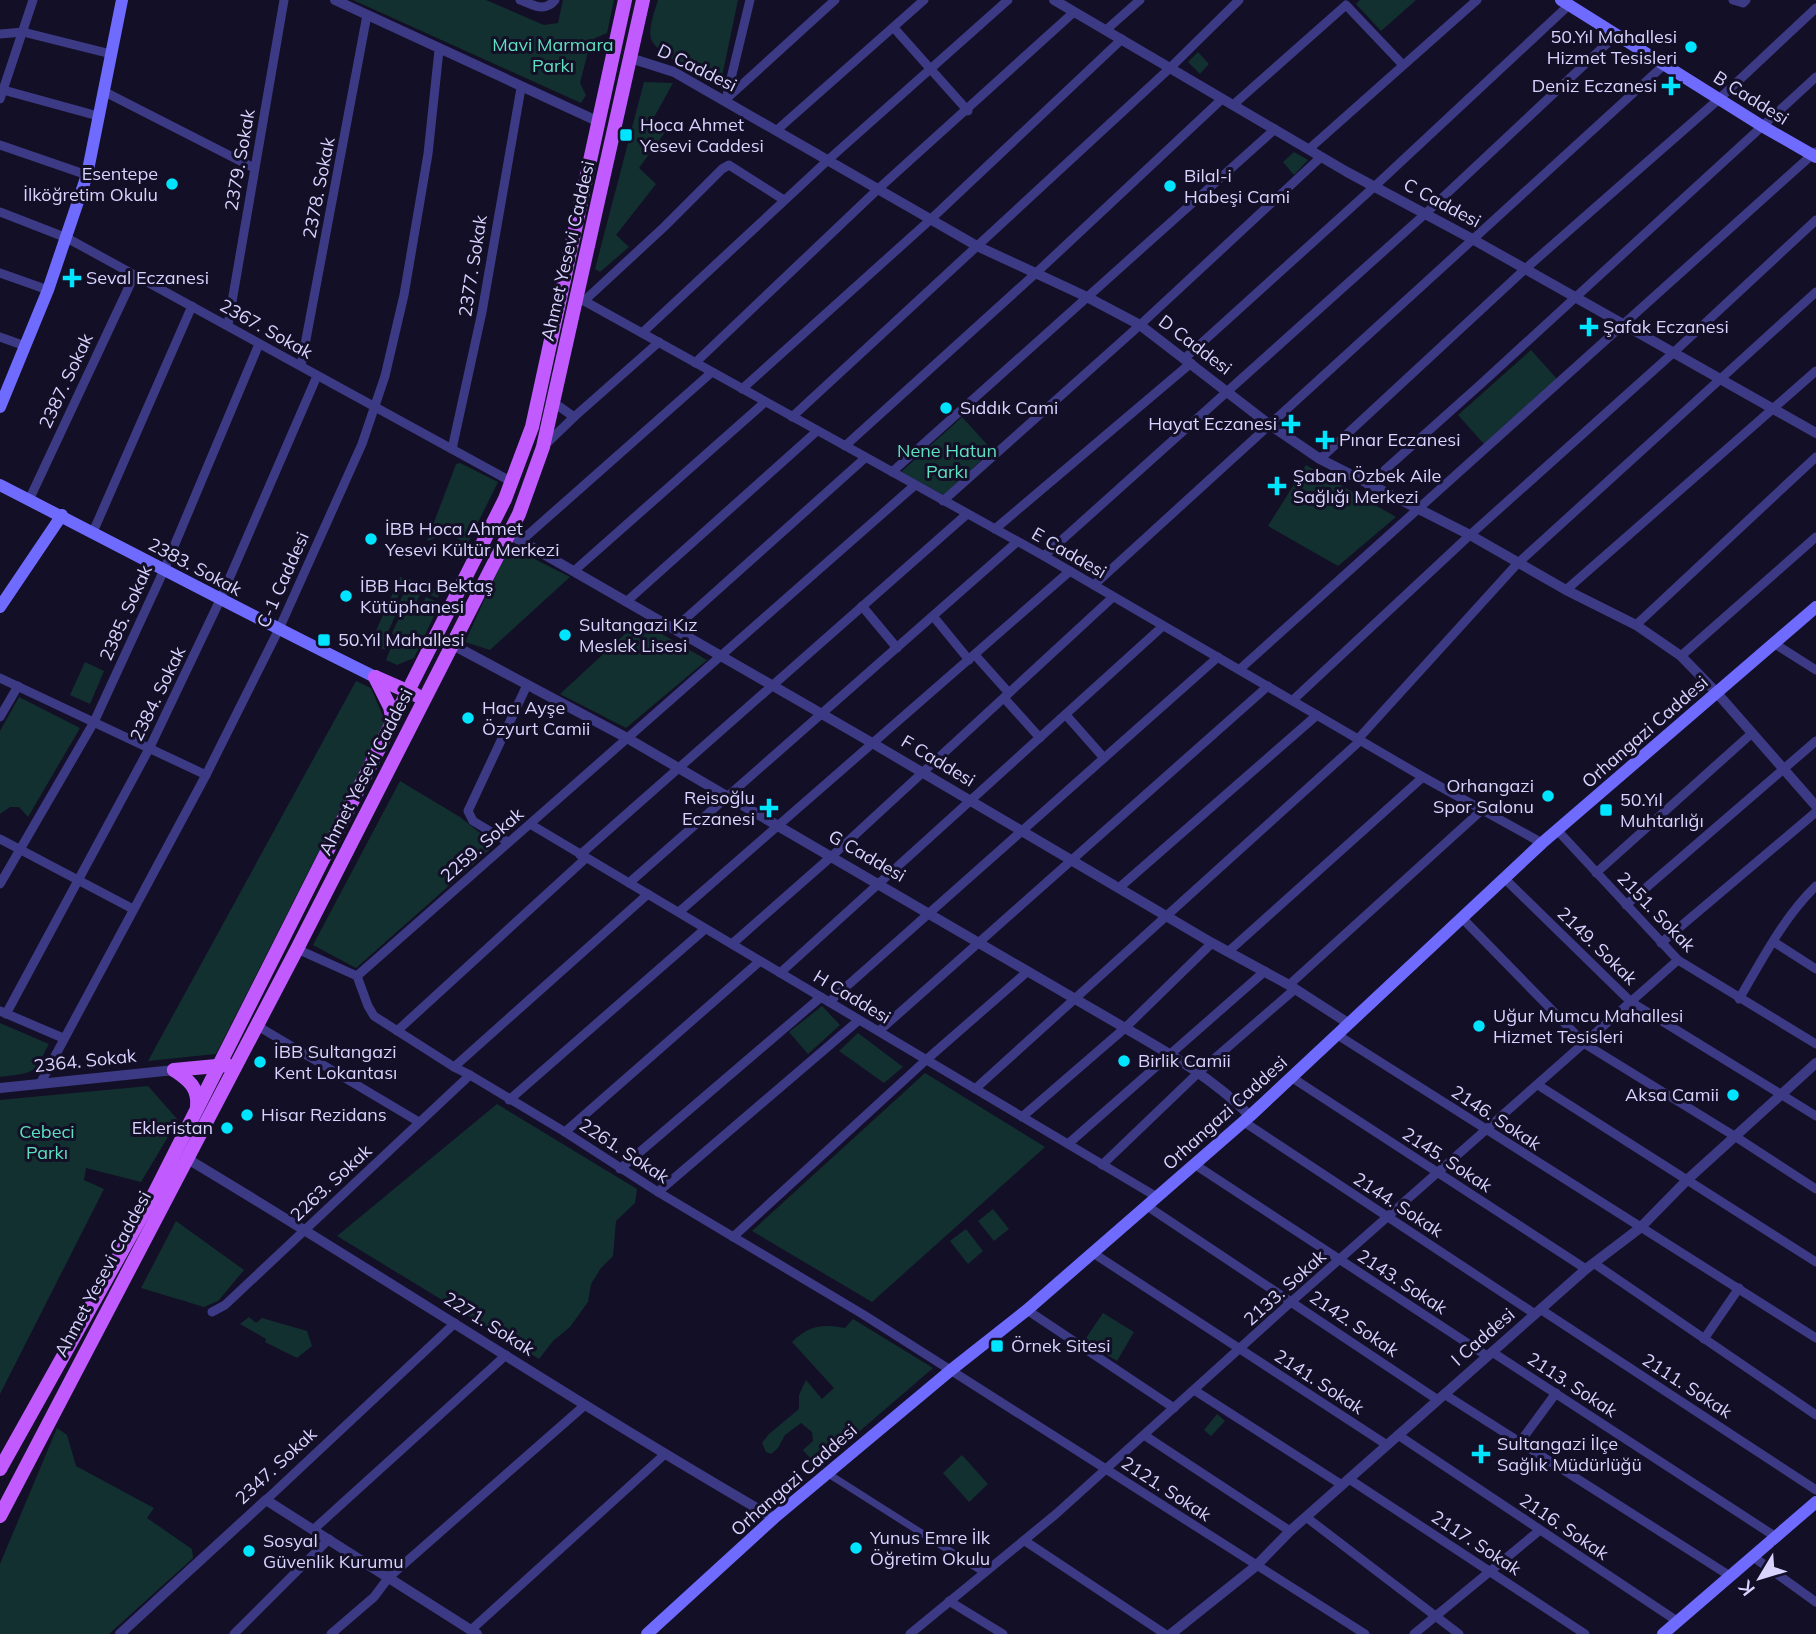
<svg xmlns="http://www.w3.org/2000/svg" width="1816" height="1634" font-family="Mulish,sans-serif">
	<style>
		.green { fill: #12302f }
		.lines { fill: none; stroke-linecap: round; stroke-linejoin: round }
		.pedestrian { stroke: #3d3a85; stroke-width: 7 }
		.minor { stroke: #3d3a85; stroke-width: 9 }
		.tertiary { stroke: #3d3a85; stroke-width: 10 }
		.secondary { stroke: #6f6bff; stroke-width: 12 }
		.primary { stroke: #c25bff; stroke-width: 14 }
		.poi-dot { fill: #00e5ff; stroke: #130f26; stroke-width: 2.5 }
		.labels { text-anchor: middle; stroke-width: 6; stroke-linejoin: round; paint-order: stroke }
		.poi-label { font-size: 18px; fill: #d9d4ff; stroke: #130f26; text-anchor: start }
		.park-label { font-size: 18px; fill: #5fe0c0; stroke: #130f26 }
		.street-label { font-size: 18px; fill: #d9d4ff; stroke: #130f26 }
	</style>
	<rect width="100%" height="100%" fill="#130f26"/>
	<g class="green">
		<path d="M353 0H486L544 25 558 23 563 0H614L607 33 591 40 580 83 586 95 581 103Z"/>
		<path d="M658 0H738L720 86C704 76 657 55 651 39 648 28 655 10 658 0Z"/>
		<path d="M1360 0H1416L1381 31 1356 4Z"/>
		<path d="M1198 52 1209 64 1200 74 1188 62Z"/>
		<path d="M644 82 673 83 653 119 668 128 639 168 656 184 616 235 629 247 600 272 595 269Z"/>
		<path d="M1294 152 1308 160 1294 175 1283 162Z"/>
		<path d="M1531 350 1557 379 1484 444 1458 415Z"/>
		<path d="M962 417 992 450 944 495 901 472Z"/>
		<path d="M460 463 498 482 468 543 446 534 427 541 456 464Z"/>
		<path d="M1306 465 1396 517 1338 566 1268 526Z"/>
		<path d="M509 546 570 577 490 650 465 642Z"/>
		<path d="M400 577 406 579 392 609 396 614 384 641 388 643 385 650 370 644Z"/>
		<path d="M409 579 440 592 438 598 421 592 414 609 399 604Z"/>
		<path d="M426 597 440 603 414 658 397 665 386 660 395 637 392 633 403 610 417 616Z"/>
		<path d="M639 621 707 660 626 728 560 694Z"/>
		<path d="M85 662 104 671 90 704 70 695Z"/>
		<path d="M356 681 371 688 385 721 216 1054 148 1061Z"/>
		<path d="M19 697 80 728 28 817 19 807H10L0 814V731Z"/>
		<path d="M400 781 460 817 495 845 356 968 313 945Z"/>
		<path d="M822 1006 840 1025 808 1054 789 1032Z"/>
		<path d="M0 1023 49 1044C32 1076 36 1072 0 1077Z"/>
		<path d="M858 1033 903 1067 884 1083 839 1051Z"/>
		<path d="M925 1073 1045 1147 872 1302 752 1231Z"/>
		<path d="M148 1086 178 1120 141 1182 86 1168 84 1180 104 1189 0 1394V1100Z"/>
		<path d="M497 1104 637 1189 635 1203 616 1221 613 1256 601 1268 591 1284 588 1302 570 1327 553 1341 539 1359 337 1236Z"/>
		<path d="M993 1209 1009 1229 994 1241 978 1221Z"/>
		<path d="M176 1221 244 1270 218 1301 204 1307 141 1288Z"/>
		<path d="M966 1229 983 1251 968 1264 950 1241Z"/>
		<path d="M1103 1313 1134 1332 1117 1361 1084 1341Z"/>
		<path d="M249 1317 256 1323 262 1318 307 1331 312 1346 297 1358 265 1342 266 1339 240 1324Z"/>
		<path d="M853 1319 933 1368 818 1467 803 1450 813 1441 812 1432 801 1423 785 1435 778 1448 771 1454 766 1452 762 1443 769 1434 799 1409V1395L806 1380 822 1399 834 1388 792 1342C809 1325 823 1324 845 1328Z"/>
		<path d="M1217 1414 1225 1421 1211 1436 1204 1430Z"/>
		<path d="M57 1428 67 1435 76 1466 154 1508 147 1518 192 1549 193 1558 109 1634H0V1564Z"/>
		<path d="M962 1455 988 1484 969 1502 943 1473Z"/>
	</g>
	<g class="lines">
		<path class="pedestrian" d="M827 1473 983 1572"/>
		<g class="minor">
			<path d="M520 0C534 5 544 13 555 0"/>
			<path d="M1733 0 1743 3 1746 0"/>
			<path d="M894 28 968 111"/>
			<path d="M1106 30 1140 0"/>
			<path d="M0 34 23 32 111 54"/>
			<path d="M0 89 98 116"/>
			<path d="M103 91 254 168"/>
			<path d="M0 99 33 0"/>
			<path d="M726 99 750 0"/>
			<path d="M725 100 835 0"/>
			<path d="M1233 105 1346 5 1403 65"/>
			<path d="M777 130 924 0"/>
			<path d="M0 145 87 175"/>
			<path d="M1309 149 1477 0"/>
			<path d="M0 212 67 238 512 482"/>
			<path d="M0 273 48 290"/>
			<path d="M577 297 1044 556 1423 777 1542 843"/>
			<path d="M584 301 664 227 722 169 729 165 784 200"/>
			<path d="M228 325 284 0"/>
			<path d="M642 333 828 160 1008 0"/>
			<path d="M0 337 25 346"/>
			<path d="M1185 358 1375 186 1569 5"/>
			<path d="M695 363 877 190 1074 12"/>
			<path d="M301 366 367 15"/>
			<path d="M742 389 930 220 1122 39"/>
			<path d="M574 417 659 342"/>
			<path d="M792 417 1170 68 1239 0"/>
			<path d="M544 446 574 417 553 402"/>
			<path d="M845 446 1035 274 1222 99"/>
			<path d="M452 449 482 312 521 88"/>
			<path d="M1320 459 1524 270 1719 99 1816 8"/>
			<path d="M892 472 1275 129"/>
			<path d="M1368 485 1482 383 1816 77"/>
			<path d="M29 500 134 276"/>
			<path d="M943 501 1140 325 1321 157"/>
			<path d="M995 529 1191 363"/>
			<path d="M93 532 192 306"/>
			<path d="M521 541 712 372"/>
			<path d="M1044 556 1425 214 1616 35"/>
			<path d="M574 571 765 402"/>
			<path d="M1094 585 1664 65"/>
			<path d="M1566 590 1816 371"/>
			<path d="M626 602 817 431"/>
			<path d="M862 606 897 648"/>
			<path d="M933 616 969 660"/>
			<path d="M1636 625 1816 457"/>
			<path d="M674 629 865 458"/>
			<path d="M1775 644 1816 670"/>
			<path d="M975 655 1009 693"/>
			<path d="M1681 656 1816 537"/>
			<path d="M1240 669 1815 152"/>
			<path d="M0 678 206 775"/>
			<path d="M1004 698 1040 738"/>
			<path d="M1293 700 1470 535 1673 353 1816 220"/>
			<path d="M1066 715 1104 758"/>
			<path d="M0 717 18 686"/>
			<path d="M1358 739 1517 564 1816 292"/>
			<path d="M530 824 1157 1197"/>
			<path d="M1558 831 1678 960 1816 1044"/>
			<path d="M0 839 133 909"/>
			<path d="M508 842 473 821 468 811 527 685"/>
			<path d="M580 855 967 514"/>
			<path d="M1596 873 1751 734"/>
			<path d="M1505 879 1631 1002 1816 1116"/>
			<path d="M629 883 1017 542"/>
			<path d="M0 884 94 722 164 570 259 344"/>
			<path d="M1120 887 1317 715"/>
			<path d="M1626 905 1816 741"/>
			<path d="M679 912 1070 571"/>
			<path d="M1463 919 1585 1044 1736 1137 1816 1189"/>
			<path d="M1774 942 1816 969"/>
			<path d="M1661 943 1816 812"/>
			<path d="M732 944 832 856 1113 597"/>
			<path d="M297 949 357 976 368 1006 374 1016 454 1067 470 1075 565 1132 658 1192 864 1315 1365 1634"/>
			<path d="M1229 951 1423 777"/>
			<path d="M780 973 1163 626"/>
			<path d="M357 976 915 485"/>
			<path d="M1289 985 1483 809"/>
			<path d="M1739 999C1762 960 1783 918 1816 886"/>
			<path d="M829 1002 1218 657"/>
			<path d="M0 1011 63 1038"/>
			<path d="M6 1014 150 747 220 600 317 376"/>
			<path d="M256 1025 419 1122"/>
			<path d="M397 1031 585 859"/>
			<path d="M879 1031 1268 686"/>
			<path d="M1336 1034 1816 1338"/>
			<path d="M454 1067 648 894"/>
			<path d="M1291 1077 1586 1269"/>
			<path d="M40 1084 206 775 279 629 362 444 385 376 404 295 428 154 439 50"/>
			<path d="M1538 1085 1816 1262"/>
			<path d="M975 1089 1361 740"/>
			<path d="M509 1100 705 929"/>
			<path d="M1022 1117 1125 1028 1212 943"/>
			<path d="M1244 1122 1535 1314"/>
			<path d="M565 1132 760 961"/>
			<path d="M1068 1144 1265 971"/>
			<path d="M1194 1164 1487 1356"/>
			<path d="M1102 1165 1199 1072 1295 989"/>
			<path d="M620 1169 821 997"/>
			<path d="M658 1192 859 1020"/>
			<path d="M1147 1206 1438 1400"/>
			<path d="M733 1237 926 1060 1028 971"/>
			<path d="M1093 1253 1387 1445"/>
			<path d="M1595 1264 1816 1415"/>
			<path d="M1540 1309 1816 1490"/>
			<path d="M1027 1310 1174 1408"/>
			<path d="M212 1312 225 1305 470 1075"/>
			<path d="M1704 1339 1739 1288"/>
			<path d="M1492 1352 1776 1537"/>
			<path d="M1194 1390 1342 1485"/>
			<path d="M1444 1394 1730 1576"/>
			<path d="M1144 1435 1290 1531"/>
			<path d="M1398 1435 1677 1621"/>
			<path d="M1520 1442 1556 1393"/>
			<path d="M1349 1479 1585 1634"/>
			<path d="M266 1500 455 1323"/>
			<path d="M1306 1517 1459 1634"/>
			<path d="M314 1529 506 1355"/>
			<path d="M1025 1541 1165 1634"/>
			<path d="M1752 1556 1816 1602"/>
			<path d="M949 1601 1003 1634"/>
			<path d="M471 1630 665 1454"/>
			<path d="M234 1634 329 1539"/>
			<path d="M331 1634 374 1597 389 1577 585 1405"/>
			<path d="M910 1634 1056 1514 1291 1302 1678 960"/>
			<path d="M1414 1634 1540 1530"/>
		</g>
		<g class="tertiary">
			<path d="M335 0 597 121"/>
			<path d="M1054 0 1347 172 1474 240 1816 433"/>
			<path d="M630 58 674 72 977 246 1087 297 1140 325 1270 425 1320 459 1470 535 1566 590 1636 625 1681 656 1717 693 1816 806"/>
			<path d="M509 534 874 744 1212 943 1289 985 1348 1023"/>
			<path d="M453 645 627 738 1125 1028C1170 1054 1214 1079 1250 1116"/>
			<path d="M0 1088 174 1070"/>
			<path d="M186 1158C383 1276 575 1403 774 1518"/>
			<path d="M120 1634 266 1500 477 1634"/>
			<path d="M1171 1634 1256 1566 1290 1531 1586 1269 1640 1228 1688 1179 1816 1063"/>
		</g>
		<g class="secondary">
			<path d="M1561 0 1762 126 1816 157"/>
			<path d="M0 407 48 290 87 175 122 0"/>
			<path d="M0 485C125 549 249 615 375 677"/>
			<path d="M0 607 62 515"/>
			<path d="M647 1634 774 1518 951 1370 1027 1310 1250 1116 1542 843 1816 607"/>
			<path d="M1663 1634 1816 1502"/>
		</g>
		<g class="primary">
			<path d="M375 677 416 695"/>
			<path d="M375 677 390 707 393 721"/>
			<path d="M174 1070 227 1065"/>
			<path d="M174 1070C189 1080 199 1088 197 1107"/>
			<path d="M0 1469 155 1192 505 499 532 427 625 0"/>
			<path d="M0 1516 297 949 519 514 543 447 643 0"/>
		</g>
	</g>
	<g class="poi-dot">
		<circle cx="1691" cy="47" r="7"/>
		<path d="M1667.5 75.5h7v7h7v7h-7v7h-7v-7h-7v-7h7z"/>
		<rect x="619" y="128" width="14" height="14" rx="3.5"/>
		<circle cx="172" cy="184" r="7"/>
		<circle cx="1170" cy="186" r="7"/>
		<path d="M68.5 267.5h7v7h7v7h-7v7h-7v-7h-7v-7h7z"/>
		<path d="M1585.5 316.5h7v7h7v7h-7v7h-7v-7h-7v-7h7z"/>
		<circle cx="946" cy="408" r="7"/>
		<path d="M1287.5 413.5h7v7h7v7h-7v7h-7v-7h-7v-7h7z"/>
		<path d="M1321.5 429.5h7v7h7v7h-7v7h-7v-7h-7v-7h7z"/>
		<path d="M1273.5 475.5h7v7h7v7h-7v7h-7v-7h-7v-7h7z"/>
		<circle cx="371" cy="539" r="7"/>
		<circle cx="346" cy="596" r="7"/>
		<circle cx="565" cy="635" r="7"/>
		<rect x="317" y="633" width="14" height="14" rx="3.5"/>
		<circle cx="468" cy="718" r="7"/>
		<circle cx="1548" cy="796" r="7"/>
		<path d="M765.5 797.5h7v7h7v7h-7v7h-7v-7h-7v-7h7z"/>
		<rect x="1599" y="803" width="14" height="14" rx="3.5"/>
		<circle cx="1479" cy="1026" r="7"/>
		<circle cx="1124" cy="1061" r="7"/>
		<circle cx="260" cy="1062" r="7"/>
		<circle cx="1733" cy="1095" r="7"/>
		<circle cx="247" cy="1115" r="7"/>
		<circle cx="227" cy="1128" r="7"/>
		<rect x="990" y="1339" width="14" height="14" rx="3.5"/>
		<path d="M1477.5 1443.5h7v7h7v7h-7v7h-7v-7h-7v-7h7z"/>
		<circle cx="856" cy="1548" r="7"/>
		<circle cx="249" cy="1551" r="7"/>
	</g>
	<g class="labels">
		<g class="poi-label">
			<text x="1677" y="43" text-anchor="end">50.Yıl Mahallesi<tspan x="1677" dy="21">Hizmet Tesisleri</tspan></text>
			<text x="1657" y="92" text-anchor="end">Deniz Eczanesi</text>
			<text x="640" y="131">Hoca Ahmet<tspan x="640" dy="21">Yesevi Caddesi</tspan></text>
			<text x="158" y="180" text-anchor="end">Esentepe<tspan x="158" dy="21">İlköğretim Okulu</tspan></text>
			<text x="1184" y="182">Bilal-i<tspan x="1184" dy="21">Habeşi Cami</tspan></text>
			<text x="86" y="284">Seval Eczanesi</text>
			<text x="1603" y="333">Şafak Eczanesi</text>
			<text x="960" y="414">Sıddık Cami</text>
			<text x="1277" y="430" text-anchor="end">Hayat Eczanesi</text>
			<text x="1339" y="446">Pınar Eczanesi</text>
			<text x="1293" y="482">Şaban Özbek Aile<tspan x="1293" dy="21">Sağlığı Merkezi</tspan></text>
			<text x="385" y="535">İBB Hoca Ahmet<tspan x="385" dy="21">Yesevi Kültür Merkezi</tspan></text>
			<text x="360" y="592">İBB Hacı Bektaş<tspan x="360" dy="21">Kütüphanesi</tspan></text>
			<text x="579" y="631">Sultangazi Kız<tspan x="579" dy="21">Meslek Lisesi</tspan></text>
			<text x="338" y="646">50.Yıl Mahallesi</text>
			<text x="482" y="714">Hacı Ayşe<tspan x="482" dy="21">Özyurt Camii</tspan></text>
			<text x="1534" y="792" text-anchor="end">Orhangazi<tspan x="1534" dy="21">Spor Salonu</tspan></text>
			<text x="755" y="804" text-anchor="end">Reisoğlu<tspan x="755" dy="21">Eczanesi</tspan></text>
			<text x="1620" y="806">50.Yıl<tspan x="1620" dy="21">Muhtarlığı</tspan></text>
			<text x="1493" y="1022">Uğur Mumcu Mahallesi<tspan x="1493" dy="21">Hizmet Tesisleri</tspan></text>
			<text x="274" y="1058">İBB Sultangazi<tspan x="274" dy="21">Kent Lokantası</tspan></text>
			<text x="1138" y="1067">Birlik Camii</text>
			<text x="1719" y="1101" text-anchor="end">Aksa Camii</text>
			<text x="261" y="1121">Hisar Rezidans</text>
			<text x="213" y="1134" text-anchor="end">Ekleristan</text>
			<text x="1011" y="1352">Örnek Sitesi</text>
			<text x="1497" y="1450">Sultangazi İlçe<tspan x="1497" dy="21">Sağlık Müdürlüğü</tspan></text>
			<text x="870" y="1544">Yunus Emre İlk<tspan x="870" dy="21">Öğretim Okulu</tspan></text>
			<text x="263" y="1547">Sosyal<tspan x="263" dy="21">Güvenlik Kurumu</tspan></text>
		</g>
		<g class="park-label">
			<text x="553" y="51">Mavi Marmara<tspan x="553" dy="21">Parkı</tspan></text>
			<text x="947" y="457">Nene Hatun<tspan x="947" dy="21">Parkı</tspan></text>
			<text x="47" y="1138">Cebeci<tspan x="47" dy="21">Parkı</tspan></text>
		</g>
		<g class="street-label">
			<text transform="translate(697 68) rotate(26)" y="6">D Caddesi</text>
			<text transform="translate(1751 98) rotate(32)" y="6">B Caddesi</text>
			<text transform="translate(240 160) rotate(-80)" y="6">2379. Sokak</text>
			<text transform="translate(319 188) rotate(-79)" y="6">2378. Sokak</text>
			<text transform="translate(1442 203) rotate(28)" y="6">C Caddesi</text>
			<text transform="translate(568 251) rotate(-77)" y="6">Ahmet Yesevi Caddesi</text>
			<text transform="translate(473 266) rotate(-81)" y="6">2377. Sokak</text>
			<text transform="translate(266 329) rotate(29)" y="6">2367. Sokak</text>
			<text transform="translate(1195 345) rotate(37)" y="6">D Caddesi</text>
			<text transform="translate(66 381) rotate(-65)" y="6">2387. Sokak</text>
			<text transform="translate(1069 553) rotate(30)" y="6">E Caddesi</text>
			<text transform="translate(195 567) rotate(28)" y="6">2383. Sokak</text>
			<text transform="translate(283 580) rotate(-66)" y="6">C-1 Caddesi</text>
			<text transform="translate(126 613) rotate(-66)" y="6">2385. Sokak</text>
			<text transform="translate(158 694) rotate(-64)" y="6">2384. Sokak</text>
			<text transform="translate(1645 732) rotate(-41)" y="6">Orhangazi Caddesi</text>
			<text transform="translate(938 761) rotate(31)" y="6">F Caddesi</text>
			<text transform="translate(366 772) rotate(-63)" y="6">Ahmet Yesevi Caddesi</text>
			<text transform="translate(482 845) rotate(-41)" y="6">2259. Sokak</text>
			<text transform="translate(867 856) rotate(30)" y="6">G Caddesi</text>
			<text transform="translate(1656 912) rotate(46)" y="6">2151. Sokak</text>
			<text transform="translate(1597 946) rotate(44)" y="6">2149. Sokak</text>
			<text transform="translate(852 997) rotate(31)" y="6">H Caddesi</text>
			<text transform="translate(85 1061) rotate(-6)" y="6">2364. Sokak</text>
			<text transform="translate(1225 1113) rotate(-42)" y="6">Orhangazi Caddesi</text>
			<text transform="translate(1496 1118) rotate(33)" y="6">2146. Sokak</text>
			<text transform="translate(624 1151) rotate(33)" y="6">2261. Sokak</text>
			<text transform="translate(1447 1160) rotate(33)" y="6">2145. Sokak</text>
			<text transform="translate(331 1183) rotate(-43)" y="6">2263. Sokak</text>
			<text transform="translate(1398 1205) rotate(33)" y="6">2144. Sokak</text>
			<text transform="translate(103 1274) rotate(-62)" y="6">Ahmet Yesevi Caddesi</text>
			<text transform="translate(1402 1282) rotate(33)" y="6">2143. Sokak</text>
			<text transform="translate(1285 1288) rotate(-42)" y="6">2133. Sokak</text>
			<text transform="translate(489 1324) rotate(32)" y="6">2271. Sokak</text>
			<text transform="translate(1354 1324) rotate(34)" y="6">2142. Sokak</text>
			<text transform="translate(1483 1337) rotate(-41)" y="6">I Caddesi</text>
			<text transform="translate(1319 1382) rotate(33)" y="6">2141. Sokak</text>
			<text transform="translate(1572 1385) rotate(33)" y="6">2113. Sokak</text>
			<text transform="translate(1687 1386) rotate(33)" y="6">2111. Sokak</text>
			<text transform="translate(276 1466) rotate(-43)" y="6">2347. Sokak</text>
			<text transform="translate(794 1480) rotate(-41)" y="6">Orhangazi Caddesi</text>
			<text transform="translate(1166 1489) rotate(33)" y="6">2121. Sokak</text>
			<text transform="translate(1564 1527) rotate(34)" y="6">2116. Sokak</text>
			<text transform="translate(1476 1543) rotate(33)" y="6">2117. Sokak</text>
		</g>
	</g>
	<g transform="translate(1760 1578) rotate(232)" stroke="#130f26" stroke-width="5" paint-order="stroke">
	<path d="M0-5L12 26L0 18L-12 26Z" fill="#d9d4ff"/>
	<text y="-10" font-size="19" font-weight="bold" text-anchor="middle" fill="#d9d4ff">K</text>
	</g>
</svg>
